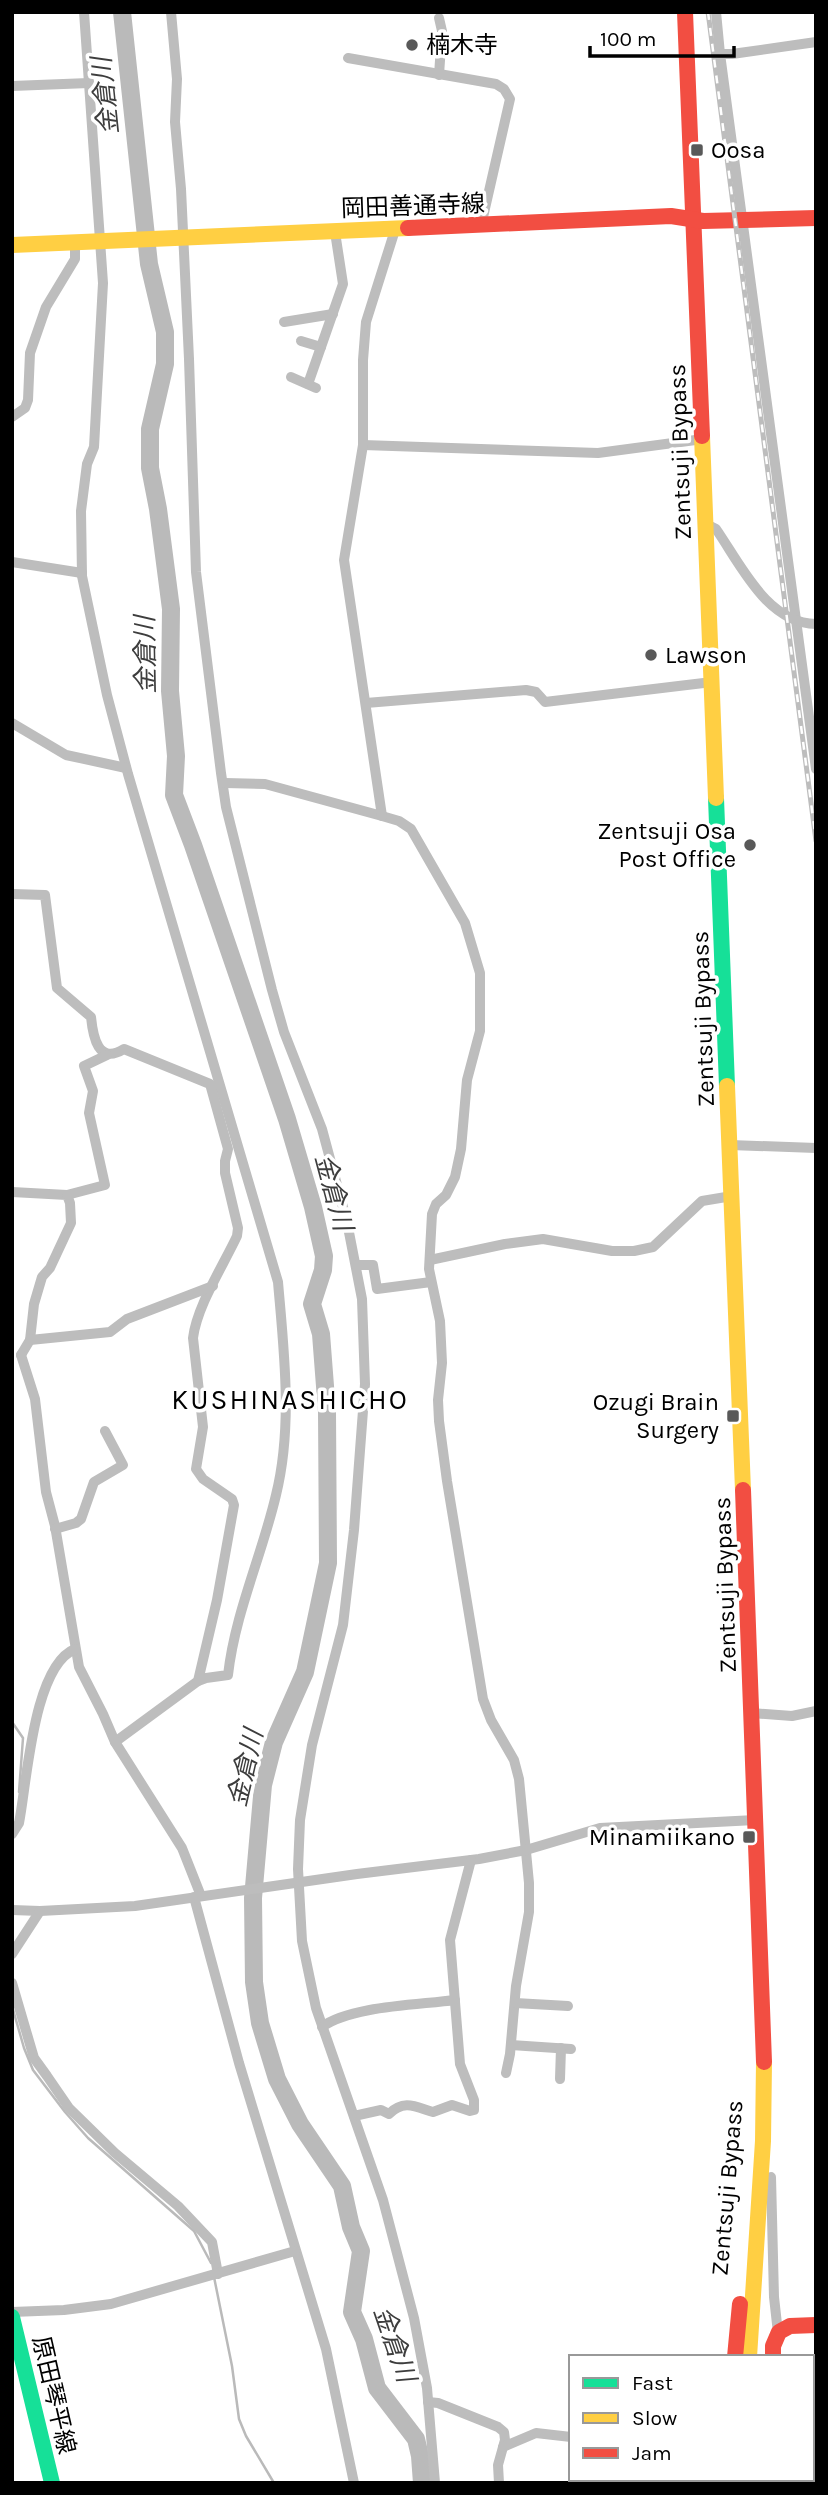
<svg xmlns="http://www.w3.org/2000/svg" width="828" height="2495" font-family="Karla,'Noto Sans JP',sans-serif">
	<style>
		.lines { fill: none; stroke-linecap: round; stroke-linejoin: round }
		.stream { stroke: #bababa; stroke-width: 2.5 }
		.river { stroke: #bababa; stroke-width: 18 }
		.street { stroke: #bdbdbd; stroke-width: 10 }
		.fast { stroke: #16e098; stroke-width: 16 }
		.slow { stroke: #ffcf43; stroke-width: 16 }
		.jam { stroke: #f24e42; stroke-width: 16 }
		.rail-casing { stroke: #bdbdbd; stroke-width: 5 }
		.rail { stroke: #fff; stroke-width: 2.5; stroke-dasharray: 8; stroke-linecap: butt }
		.poi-dot { fill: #595959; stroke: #fff; stroke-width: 2.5 }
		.labels { text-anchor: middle; stroke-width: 7; stroke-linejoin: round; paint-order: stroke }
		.poi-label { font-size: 24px; fill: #000; stroke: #fff; text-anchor: start }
		.street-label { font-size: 24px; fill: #000; stroke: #fff }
		.water-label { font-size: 26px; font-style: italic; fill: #3d3d3d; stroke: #fff }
		.quarter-label { font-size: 28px; letter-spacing: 2px; fill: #000; stroke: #fff }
	</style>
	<rect width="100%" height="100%" fill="#fff"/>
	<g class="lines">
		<g class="stream">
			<path d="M12 1722 23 1738 19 1792"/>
			<path d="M12 2006 24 2048 33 2070 65 2112 88 2138 194 2231 211 2263"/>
			<path d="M214 2277 232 2366 239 2419 246 2436 274 2483"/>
		</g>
		<path class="river" d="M122 12 149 264 165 332V364L150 429V468L158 509 171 609 170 691 176 756 174 795 193 845 287 1119 313 1207 324 1256 323 1270 312 1304 321 1334 327 1412 328 1563 305 1672 274 1742 263 1785 253 1898 254 1982 260 2023 277 2079 300 2124 342 2186 351 2227 361 2251 352 2312 364 2339 377 2388 416 2439 420 2456 422 2483"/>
		<g class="street">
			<path d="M84 12 103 283 94 447 87 464 81 511 82 576 107 695 128 774 278 1282C284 1352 293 1426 276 1495 262 1555 235 1613 228 1675L206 1678 198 1681"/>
			<path d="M171 12 177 79 175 122 181 189 189 359 196 572 221 773 226 807 272 990 284 1032 322 1129 347 1222 362 1299 365 1384 354 1530 343 1625 312 1745 300 1820 298 1869 302 1941 316 2008 383 2200 414 2318 427 2388 435 2483"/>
			<path d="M716 12 720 54 816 769"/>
			<path d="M439 18 442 31 439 75"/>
			<path d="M720 54H732L816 42"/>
			<path d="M348 58 496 84 504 89 510 99 481 226"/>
			<path d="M12 86 89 83"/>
			<path d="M284 322 333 314"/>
			<path d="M301 341 321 347"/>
			<path d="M291 377 316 388"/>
			<path d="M308 384 343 284 335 232"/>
			<path d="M12 417 25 408 28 400 30 353 46 307 75 259V243"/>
			<path d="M363 445 598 453 703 439"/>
			<path d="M706 524 716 529C741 565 767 623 816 624"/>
			<path d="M12 562 82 573"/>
			<path d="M366 703 526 690 536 692 545 702 712 682"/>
			<path d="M12 723 66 755 126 768"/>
			<path d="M225 783 265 784 382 816 399 821 411 829 465 923 480 973V1031L467 1080 461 1149 455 1177 446 1195 436 1204 432 1214 429 1269 440 1321 442 1363 438 1400 439 1421 447 1481 483 1699 491 1720 514 1760 519 1779 529 1883V1912L516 1986 510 2054 506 2073"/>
			<path d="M382 816 344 560 363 445V360L366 322 395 230"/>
			<path d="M12 894 45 895 57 988 91 1017C93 1037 98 1065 124 1049L210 1084 228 1149 225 1161V1173L238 1228 237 1236C223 1266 197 1306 193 1338L203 1427 196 1469 203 1479 232 1499 234 1505 217 1600 198 1681 115 1742"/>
			<path d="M730 1145 816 1148"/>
			<path d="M12 1192 67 1195 70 1203 71 1223 50 1268 42 1277 34 1304 30 1340 21 1355"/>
			<path d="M67 1195 105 1185 89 1113 93 1091 84 1066 107 1055"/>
			<path d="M430 1260 505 1244 543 1239 612 1251H634L653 1247 702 1201 732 1196"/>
			<path d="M356 1265H373L377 1289 431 1282"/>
			<path d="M30 1340 110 1332 127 1319 213 1286"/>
			<path d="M21 1355 35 1399 46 1492 55 1526 79 1667 103 1714 115 1742 182 1848 201 1896"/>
			<path d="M55 1529 76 1523 81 1519 94 1482 123 1465 105 1431"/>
			<path d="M752 1713 792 1716 816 1711"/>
			<path d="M12 1834 19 1823C27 1783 33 1666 75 1649"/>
			<path d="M194 1897 239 2063 326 2349 354 2483"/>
			<path d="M12 1910 40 1911 135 1906 357 1874 479 1859 526 1850 600 1828 755 1820"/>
			<path d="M12 1954 40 1911"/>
			<path d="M12 1983 34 2058 47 2076 69 2108 115 2153 178 2206 212 2242 218 2274"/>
			<path d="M515 2003 568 2006"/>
			<path d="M322 2027C350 2006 419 2005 455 2000"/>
			<path d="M511 2045 571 2049"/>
			<path d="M560 2079 561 2048"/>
			<path d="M354 2116 381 2110 389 2114C404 2099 416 2107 433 2112L452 2105 470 2111 474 2110V2100L460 2064 450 1940 471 1860"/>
			<path d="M771 2177 774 2297 778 2333"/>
			<path d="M12 2312 64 2310 111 2304 295 2251"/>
			<path d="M428 2402 438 2403 498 2427 504 2432 505 2440 498 2465 499 2483"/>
			<path d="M503 2447 536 2433 571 2437"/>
		</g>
		<g class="fast">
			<path d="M716 798 727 1086"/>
			<path d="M12 2317 52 2483"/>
			<path d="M781 2479V2483"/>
		</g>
		<g class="slow">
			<path d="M12 245 408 228"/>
			<path d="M702 436 716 798"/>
			<path d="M727 1086 743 1490"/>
			<path d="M749 2357 763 2141 764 2062"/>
		</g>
		<g class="jam">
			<path d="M685 12 702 436"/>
			<path d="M408 228 671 216 703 221 816 218"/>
			<path d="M743 1490 764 2062"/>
			<path d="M735 2357 740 2304"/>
			<path d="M773 2357V2346L779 2332 790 2326 816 2325"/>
			<path d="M720 2483 721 2479"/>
			<path d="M737 2483 738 2479"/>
		</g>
		<g class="rail-casing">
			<path id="rail" d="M708 12 816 841"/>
		</g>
		<use href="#rail" class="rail"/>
	</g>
	<g class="poi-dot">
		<circle cx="412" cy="45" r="7"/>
		<rect x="690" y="143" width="14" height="14" rx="3.5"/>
		<circle cx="651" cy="655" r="7"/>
		<circle cx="750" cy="845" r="7"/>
		<rect x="726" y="1409" width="14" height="14" rx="3.5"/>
		<rect x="742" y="1830" width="14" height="14" rx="3.5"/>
	</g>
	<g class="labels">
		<g class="poi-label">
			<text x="426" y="53">楠木寺</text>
			<text x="711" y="158">Oosa</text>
			<text x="665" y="663">Lawson</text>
			<text x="736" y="839" text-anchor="end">Zentsuji Osa<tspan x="736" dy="28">Post Office</tspan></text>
			<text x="719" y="1410" text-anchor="end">Ozugi Brain<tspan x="719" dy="28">Surgery</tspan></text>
			<text x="735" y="1845" text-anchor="end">Minamiikano</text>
		</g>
		<g class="street-label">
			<text transform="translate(413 206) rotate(-2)" y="8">岡田善通寺線</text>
			<text transform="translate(680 452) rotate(-92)" y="8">Zentsuji Bypass</text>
			<text transform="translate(703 1019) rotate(-92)" y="8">Zentsuji Bypass</text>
			<text transform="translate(725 1585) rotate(-92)" y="8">Zentsuji Bypass</text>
			<text transform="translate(727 2188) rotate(-85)" y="8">Zentsuji Bypass</text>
			<text transform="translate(54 2395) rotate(77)" y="8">原田琴平線</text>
		</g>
		<g class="water-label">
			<text transform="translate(105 96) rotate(-96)" y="9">金倉川</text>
			<text transform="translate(145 655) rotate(-91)" y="9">金倉川</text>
			<text transform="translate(334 1192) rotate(75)" y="9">金倉川</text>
			<text transform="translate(245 1768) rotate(-77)" y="9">金倉川</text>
			<text transform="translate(395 2344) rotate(71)" y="9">金倉川</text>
		</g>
		<g class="quarter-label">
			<text x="290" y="1409">KUSHINASHICHO</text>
		</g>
	</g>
	<rect width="828" height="2495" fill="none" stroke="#000000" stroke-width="28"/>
	<rect x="569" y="2355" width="245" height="126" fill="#ffffff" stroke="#999999" stroke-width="2"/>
	<rect x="583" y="2378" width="35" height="10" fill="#16e098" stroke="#999999" stroke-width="2"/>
	<text x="632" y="2390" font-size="21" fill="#000000">Fast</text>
	<rect x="583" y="2413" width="35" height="10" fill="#ffcf43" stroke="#999999" stroke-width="2"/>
	<text x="632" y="2425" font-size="21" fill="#000000">Slow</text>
	<rect x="583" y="2448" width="35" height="10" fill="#f24e42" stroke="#999999" stroke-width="2"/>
	<text x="632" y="2460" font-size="21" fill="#000000">Jam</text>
	<path d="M590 46v10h144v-10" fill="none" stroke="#000000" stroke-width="3.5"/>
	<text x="600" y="46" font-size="21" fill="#000000" stroke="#ffffff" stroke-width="5" paint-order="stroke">100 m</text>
</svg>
